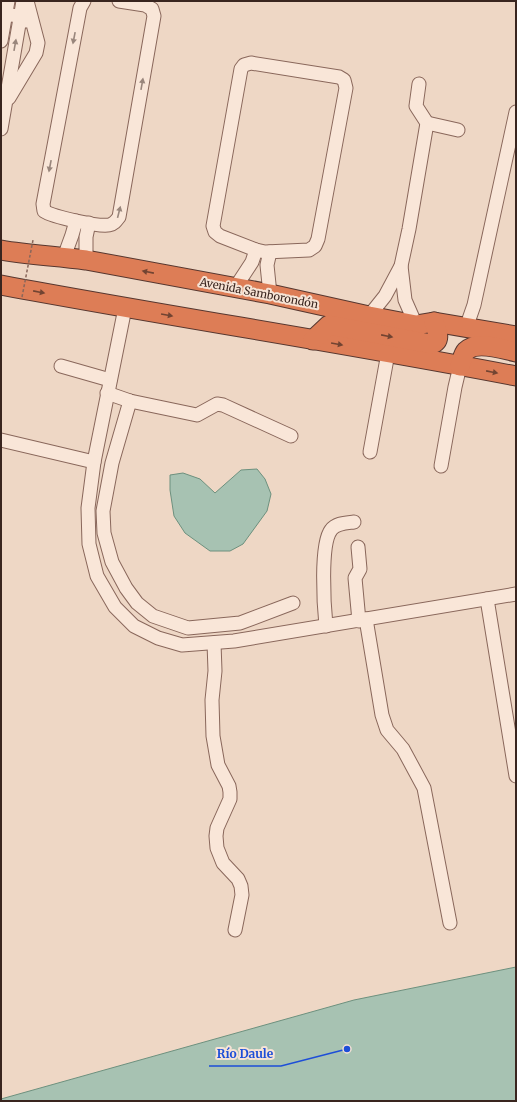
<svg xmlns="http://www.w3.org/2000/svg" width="517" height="1102" font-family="Merriweather,serif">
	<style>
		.water { fill: #a7c2b2; stroke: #6d907e }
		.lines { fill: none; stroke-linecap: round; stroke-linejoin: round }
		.minor-casing { stroke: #89675b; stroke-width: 15 }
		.highway-casing { stroke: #57372f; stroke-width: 21 }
		.minor { stroke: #f9e6d8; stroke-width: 13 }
		.highway { stroke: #dd7d56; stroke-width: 19 }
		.path-bridge { stroke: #89675b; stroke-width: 1.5; stroke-dasharray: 3 2; stroke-linecap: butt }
		.oneway { fill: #99867c }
		.oneway2 { fill: #724432 }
		.labels { text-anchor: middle; stroke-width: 4; stroke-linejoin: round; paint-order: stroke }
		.street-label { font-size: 11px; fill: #39251f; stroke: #f6e3d5 }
		.leader { fill: none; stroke: #1d4ed8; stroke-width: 1.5 }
		.callout-dot { fill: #1d4ed8; stroke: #f6e3d5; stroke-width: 1.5 }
		.callout-label { font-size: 12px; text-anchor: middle; font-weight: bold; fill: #1d4ed8; stroke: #f6e3d5; stroke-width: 4; stroke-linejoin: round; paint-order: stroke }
	</style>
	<rect width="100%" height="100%" fill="#eed7c5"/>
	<g class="water">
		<path d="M257 469 265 479 271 494 267 511 243 544 230 551H210L185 533 174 516 170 490V475L183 473 200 479 215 493 241 470Z"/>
		<path d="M516 967V1101H1V1099L354 1000Z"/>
	</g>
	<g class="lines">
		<g class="minor-casing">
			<g id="minor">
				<path d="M84 1 80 8 43 204 44 211C53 217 99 227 109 225 114 224 116 221 119 217L154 16 152 9 145 5 119 1"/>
				<path d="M1 16C10 14 19 15 26 21"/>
				<path d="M1 41 8 1"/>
				<path d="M251 63 339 77 344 80 346 88 318 239 315 246 309 250 265 252 256 250 220 236 215 232 213 226 241 69 244 65Z"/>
				<path d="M9 98 36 53 38 43 27 1"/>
				<path d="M427 123 458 130"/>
				<path d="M1 129 23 1"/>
				<path d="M270 252 267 265 270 294"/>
				<path d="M64 257 72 235 76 221"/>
				<path d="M86 260V237L89 223"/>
				<path d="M401 266 405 300 416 325"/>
				<path d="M235 288 252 262 256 250"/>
				<path d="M125 308 94 462 88 508 89 544 97 576 115 607 134 626 158 638 182 645 234 641 516 594"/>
				<path d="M369 316 385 296 401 266 409 229 427 123 416 106 419 84"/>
				<path d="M466 328 474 305 516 112"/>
				<path d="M61 366 110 380"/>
				<path d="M107 393 130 401 197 415 217 404 223 405 291 436"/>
				<path d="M130 401 112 463 103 511 104 533 112 562 126 588 137 603 153 616 188 628 240 623 293 603"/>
				<path d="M1 440 94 462"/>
				<path d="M370 452 388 353"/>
				<path d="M441 466 455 387 460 366"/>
				<path d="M358 547 360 569 355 578 359 621"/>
				<path d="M487 599 516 776"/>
				<path d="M366 619 382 715 387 730 403 749 424 788 450 923"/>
				<path d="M326 626C324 607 320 544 331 530 336 523 346 523 354 522"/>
				<path d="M214 643 215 671 212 700 213 736 218 765 229 786 230 792V799L217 828 216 836 217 848 223 863 238 879 241 886 242 895 235 930"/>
			</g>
		</g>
		<g class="highway-casing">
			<g id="highway">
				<path d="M1 250C29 255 58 256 86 260L270 294 369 316 416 325 434 322 516 336"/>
				<path d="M1 285C172 317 345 343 516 376"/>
				<path d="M313 340 329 325 431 344C442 341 437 331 434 322"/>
				<path d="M460 366C462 361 463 354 466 351 477 340 502 349 516 352"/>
			</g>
		</g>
		<use href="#minor" class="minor"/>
		<use href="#highway" class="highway"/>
		<path class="path-bridge" d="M22 297 33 240"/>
	</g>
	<defs><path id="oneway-solid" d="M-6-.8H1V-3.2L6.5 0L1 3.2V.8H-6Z"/></defs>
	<g class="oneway">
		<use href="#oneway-solid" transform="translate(74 38) rotate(101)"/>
		<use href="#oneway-solid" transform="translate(15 45) rotate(-80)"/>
		<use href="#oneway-solid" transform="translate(142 84) rotate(-80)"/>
		<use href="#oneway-solid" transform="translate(50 166) rotate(101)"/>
		<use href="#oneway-solid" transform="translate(119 212) rotate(-76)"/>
	</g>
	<g class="oneway2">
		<use href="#oneway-solid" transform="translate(148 272) rotate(-169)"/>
		<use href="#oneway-solid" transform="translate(39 292) rotate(11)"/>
		<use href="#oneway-solid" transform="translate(167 315) rotate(10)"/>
		<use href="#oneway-solid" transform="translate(387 336) rotate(11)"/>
		<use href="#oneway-solid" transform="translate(337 344) rotate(10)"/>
		<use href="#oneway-solid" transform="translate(492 372) rotate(11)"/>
	</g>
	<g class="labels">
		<g class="street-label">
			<text transform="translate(259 293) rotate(11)" y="4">Avenida Samborondón</text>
		</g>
	</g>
	<path class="leader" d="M347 1049L281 1066H209"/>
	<circle class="callout-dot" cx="347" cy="1049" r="4"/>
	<g class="callout-label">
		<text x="245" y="1058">Río Daule</text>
	</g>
	<rect width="517" height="1102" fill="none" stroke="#39251f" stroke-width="4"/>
</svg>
